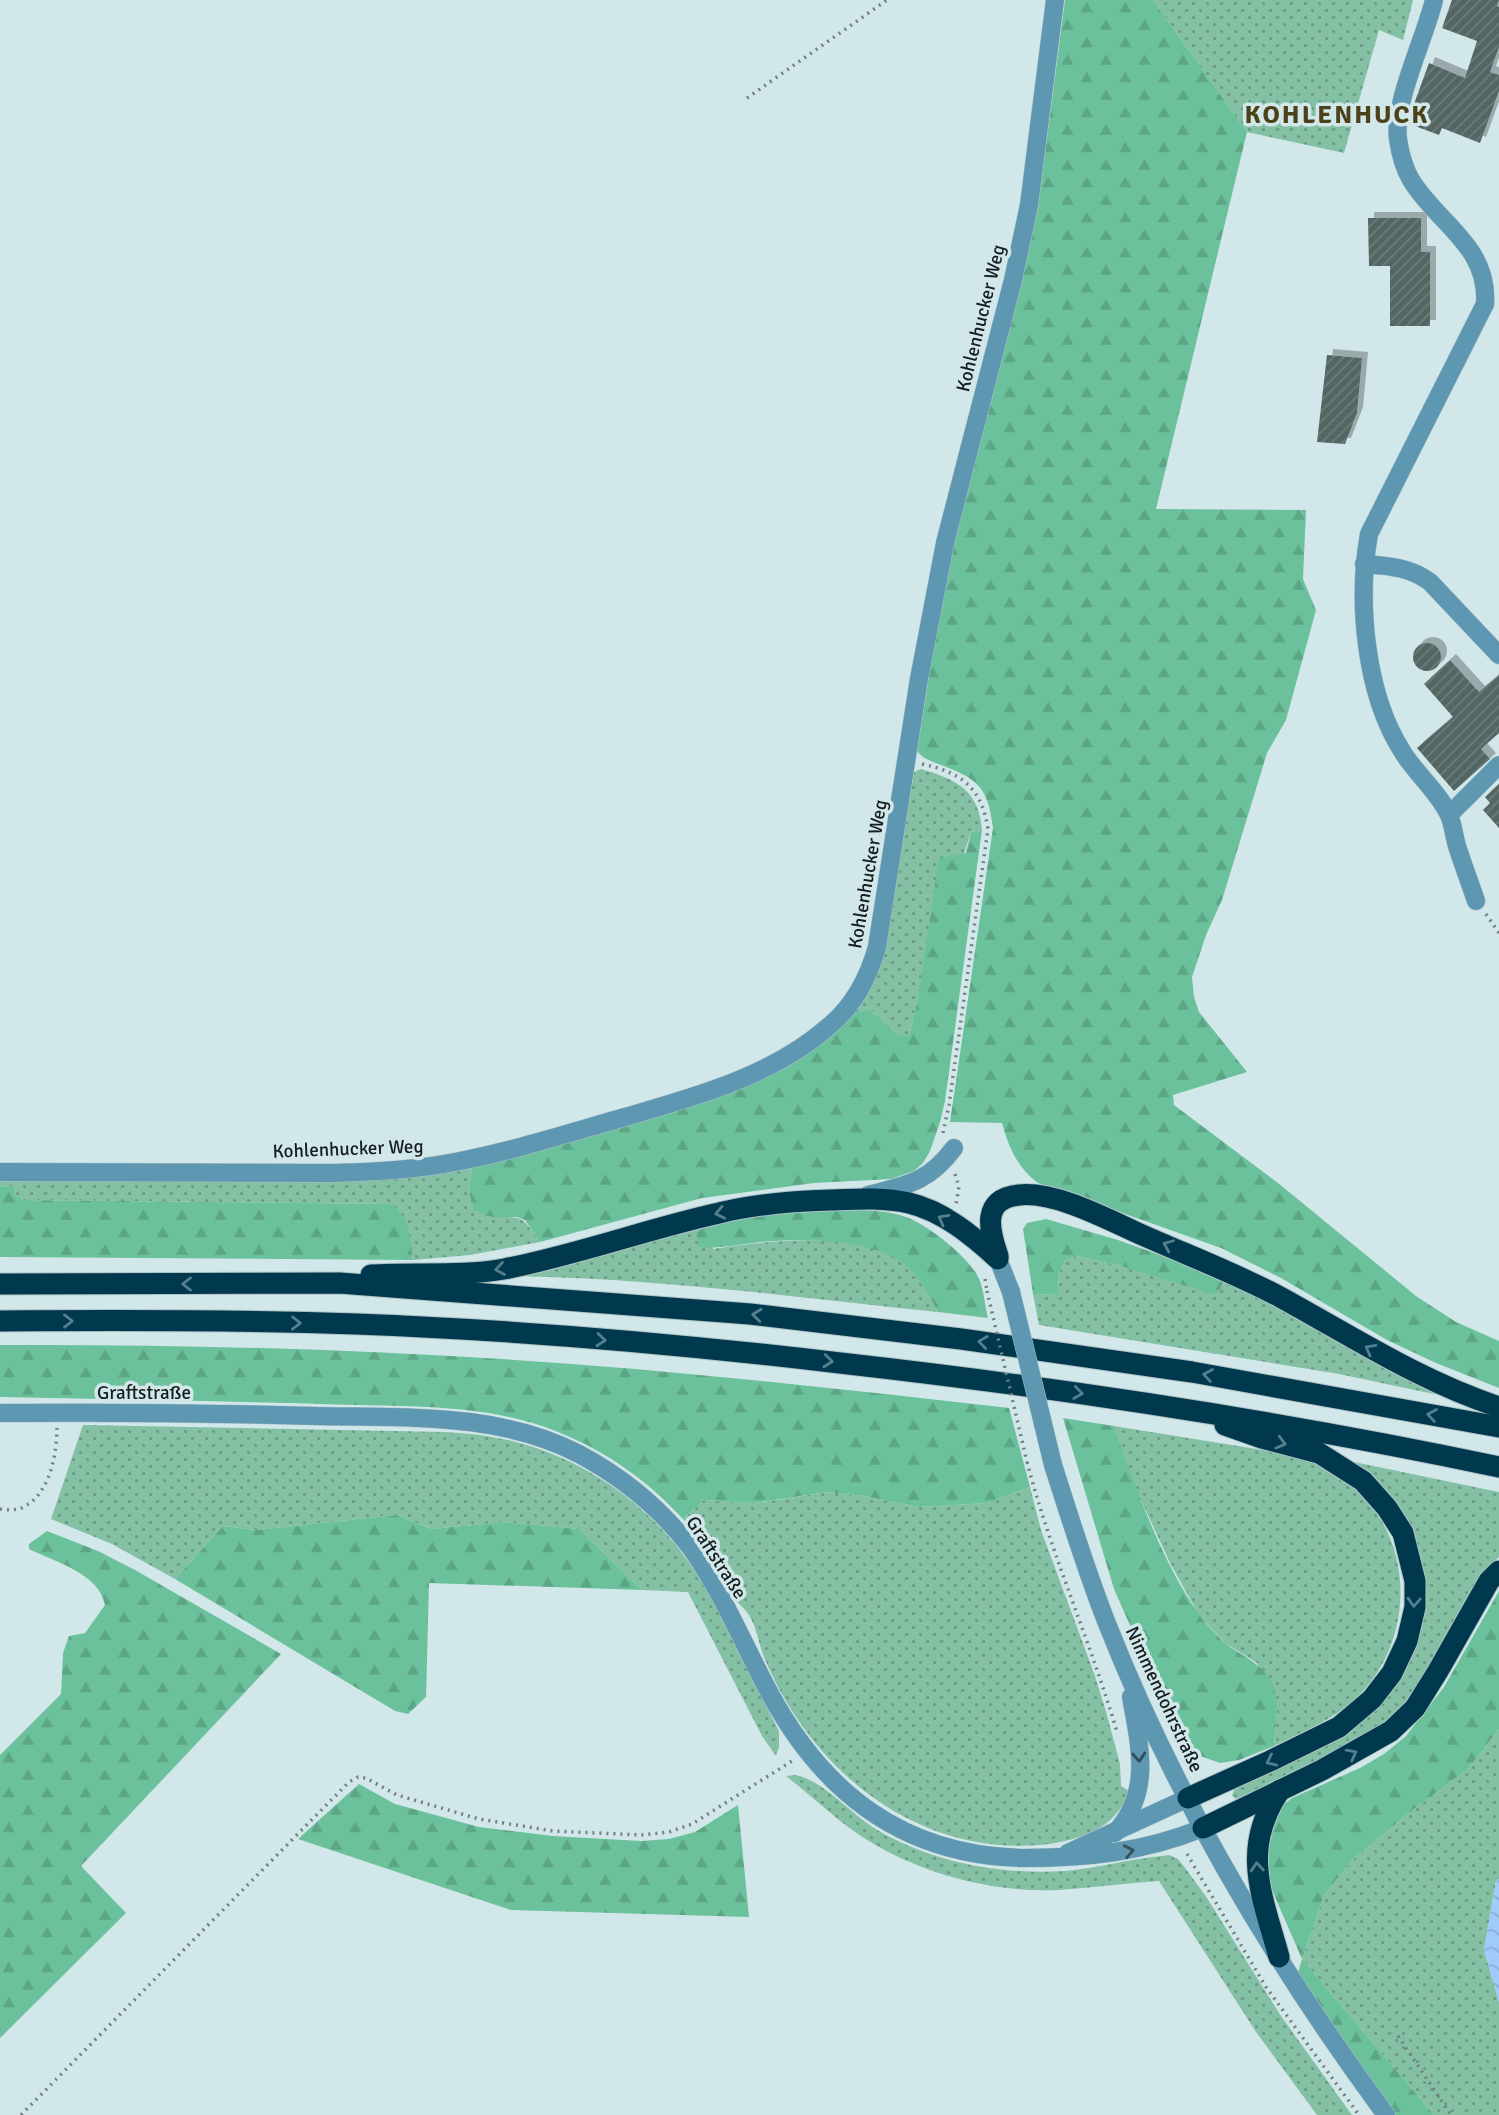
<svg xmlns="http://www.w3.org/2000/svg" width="1499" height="2115" font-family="Signika,sans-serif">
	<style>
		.grass { fill: url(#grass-dots) }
		.forest { fill: url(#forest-firs) }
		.water { fill: url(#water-waves) }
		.building { fill: url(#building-hatch); filter: url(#shadow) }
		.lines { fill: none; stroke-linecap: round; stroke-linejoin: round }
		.minor-casing { stroke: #b0c3c5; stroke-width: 19 }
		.highway-casing { stroke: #b0c3c5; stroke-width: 23 }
		.path { stroke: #718082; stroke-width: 3.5; stroke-dasharray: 2 5; stroke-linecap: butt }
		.minor { stroke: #5d97b2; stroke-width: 18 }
		.highway { stroke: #00394e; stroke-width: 21 }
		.minor-bridge-casing { stroke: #b0c3c5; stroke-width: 19; stroke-linecap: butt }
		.path-bridge { stroke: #718082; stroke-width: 3.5; stroke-dasharray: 2 5; stroke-linecap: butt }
		.minor-bridge { stroke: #5d97b2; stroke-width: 18 }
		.oneway { stroke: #547f8c }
		.oneway2 { stroke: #324e59 }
		.labels { text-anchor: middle; stroke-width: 7; stroke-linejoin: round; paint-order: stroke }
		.street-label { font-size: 19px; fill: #151d1e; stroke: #d2e7ea }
		.district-label { font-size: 26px; font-weight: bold; letter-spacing: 2px; fill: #4b4219; stroke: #d2e7ea }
	</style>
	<defs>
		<pattern id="grass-dots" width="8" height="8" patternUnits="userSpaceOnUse" patternTransform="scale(1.75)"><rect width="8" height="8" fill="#84c0a3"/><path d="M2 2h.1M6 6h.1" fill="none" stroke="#6b9b84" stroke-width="1.8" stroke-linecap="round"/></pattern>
		<pattern id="forest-firs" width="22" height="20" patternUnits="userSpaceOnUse" patternTransform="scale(1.75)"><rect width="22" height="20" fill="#6bc19b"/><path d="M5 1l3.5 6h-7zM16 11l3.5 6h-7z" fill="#5ca585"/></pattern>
		<pattern id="water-waves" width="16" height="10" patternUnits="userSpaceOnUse" patternTransform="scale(1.75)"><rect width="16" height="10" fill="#a0cbfb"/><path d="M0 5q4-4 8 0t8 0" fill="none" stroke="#89aed7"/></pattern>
		<pattern id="building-hatch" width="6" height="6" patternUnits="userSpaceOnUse" patternTransform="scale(1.75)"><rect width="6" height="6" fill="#536663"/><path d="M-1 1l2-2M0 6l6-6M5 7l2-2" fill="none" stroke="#6c7b79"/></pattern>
		<filter id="shadow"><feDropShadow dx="6" dy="-6" stdDeviation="0" flood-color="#0004"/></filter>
	</defs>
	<rect width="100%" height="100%" fill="#d2e7ea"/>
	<g class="grass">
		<path d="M1153 0H1413L1403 40 1379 30 1344 153 1247 132Z"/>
		<path d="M921 769C956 779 979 790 982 830L971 832 918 999 909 1036H900L869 1009 854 1013C869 994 877 976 884 953L914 772Z"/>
		<path d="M472 1168 469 1191 492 1217C524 1217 522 1216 540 1242L470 1255 413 1260 407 1226 391 1204 23 1200 13 1195V1187L0 1186V1180L402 1177Z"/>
		<path d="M705 1226 713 1249C768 1241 845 1231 895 1257 913 1267 929 1293 938 1312 796 1297 653 1278 510 1276Z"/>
		<path d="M1076 1256 1122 1266 1224 1278 1448 1397 1339 1374 1039 1325 1033 1294 1059 1295 1058 1276 1065 1260Z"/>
		<path d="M83 1425 444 1432C460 1433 476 1434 492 1437 565 1449 633 1491 679 1549 719 1599 748 1673 779 1731V1747L776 1756 762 1736 688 1592 642 1590 579 1529 505 1522 431 1529 396 1515 257 1530 223 1526 175 1579 112 1544 51 1519Z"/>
		<path d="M1114 1426 1294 1455C1311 1461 1327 1468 1342 1478 1412 1526 1419 1628 1364 1690 1340 1717 1305 1731 1274 1746L1277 1711 1257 1663 1225 1643 1199 1615 1170 1563 1135 1487Z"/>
		<path d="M1354 1462 1499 1492V1557C1461 1591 1451 1646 1422 1686 1413 1698 1402 1712 1390 1723 1356 1755 1281 1780 1236 1799L1232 1796 1235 1786 1372 1710 1422 1602 1379 1484Z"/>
		<path d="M1030 1487 1041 1530 1095 1676 1107 1715 1120 1764 1121 1786 1129 1791C1116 1830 1078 1841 1040 1845 917 1855 815 1773 767 1664 759 1648 758 1630 749 1615 744 1607 736 1602 731 1595 725 1586 721 1576 716 1567 706 1550 695 1535 683 1519L704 1500 755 1503 828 1492 864 1496 919 1507 987 1503Z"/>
		<path d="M1499 1729V1879L1496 1881 1484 1950 1499 2002V2115H1434L1302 1959 1324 1895 1353 1859 1414 1809 1468 1769Z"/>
		<path d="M795 1775C824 1780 852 1816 879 1831 935 1863 1001 1875 1066 1871 1098 1868 1129 1859 1161 1856L1169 1855 1178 1859 1186 1869 1207 1898 1281 2016 1352 2115H1317L1256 2032 1159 1881C1126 1883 1092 1888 1058 1890 992 1893 917 1873 861 1836 835 1819 811 1795 786 1776Z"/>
	</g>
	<g class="forest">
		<path d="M1065 0H1153L1247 132 1156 509 1306 510 1303 579 1316 610 1286 720 1267 753 1222 900 1206 935 1192 977 1194 997 1199 1012 1247 1072 1173 1095 1174 1105 1278 1183 1416 1296 1456 1322 1499 1341V1388L1436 1363 1387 1340 1281 1278 1221 1248 1038 1183C1017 1167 1009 1148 1002 1123L950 1122 993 828C988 787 978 779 941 765 931 761 923 759 917 751L939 613 958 526 1001 363 1038 207Z"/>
		<path d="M982 830 945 1101 940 1122 930 1151 923 1163 914 1171 891 1179 814 1183 702 1198 540 1242 525 1220 517 1217H492L474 1210 469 1191 472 1168 605 1132 707 1101 737 1090 854 1013 869 1009 900 1036H909L918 999 939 858 966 853 971 832Z"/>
		<path d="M0 1186 14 1187V1195L23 1200 391 1204C410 1216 410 1238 413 1260L0 1257Z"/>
		<path d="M862 1210C877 1211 892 1212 906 1217 927 1224 972 1259 980 1281 984 1292 985 1306 988 1318L938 1312C929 1294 914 1268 895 1258 859 1238 793 1238 753 1243 734 1245 718 1249 699 1247L696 1233C726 1211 823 1211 862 1210Z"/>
		<path d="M1046 1219 1118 1240 1224 1278 1220 1290 1212 1294 1122 1266 1076 1256 1065 1260 1058 1276 1059 1295 1033 1294 1023 1229 1027 1223Z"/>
		<path d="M0 1345C211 1344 424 1351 635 1369 760 1380 884 1394 1009 1408L1030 1487 987 1503 919 1507 864 1496 828 1492 754 1503 704 1500 683 1519C648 1481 606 1451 558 1432 485 1402 401 1407 323 1404 215 1401 108 1399 0 1397Z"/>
		<path d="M1063 1418 1114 1426C1135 1486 1162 1563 1199 1614 1206 1624 1216 1634 1224 1642 1242 1657 1266 1664 1274 1688 1280 1706 1275 1728 1274 1746L1239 1760 1220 1763 1200 1756 1180 1730 1148 1666 1114 1589Z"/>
		<path d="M396 1515 431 1529 505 1522 579 1529 642 1590 429 1583 426 1697 408 1714 395 1711 175 1579 223 1526 257 1530Z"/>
		<path d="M47 1531 98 1551 135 1570 281 1654 81 1866 126 1913 0 2038V1755L61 1694 63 1653 69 1636 85 1633 105 1605C99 1573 55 1562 29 1549V1544Z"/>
		<path d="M1499 1591V1729L1468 1769 1414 1809 1353 1859 1324 1895 1302 1959 1434 2115H1386L1295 1983 1302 1959 1268 1881 1264 1847 1278 1809 1292 1798 1360 1768 1384 1754 1406 1736 1444 1687Z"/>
		<path d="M359 1784 395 1804 479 1827 553 1836 641 1841 669 1839 695 1832 738 1805 749 1917 511 1910 298 1839Z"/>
	</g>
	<path class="water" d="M1499 1879V2002L1484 1950 1496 1881Z"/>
	<g class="building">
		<path d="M1452 0H1499L1497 6 1499 7V47L1490 72 1499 75V91L1480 143 1442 128 1439 135 1407 123 1429 63 1465 78 1477 41 1442 28Z"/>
		<path d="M1368 218H1421V252H1430V326H1390V266H1369Z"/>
		<path d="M1327 355 1362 358 1357 413 1345 444 1317 442Z"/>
		<circle cx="1427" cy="657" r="14"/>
		<path d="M1450 660 1479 692 1499 675V733L1481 749 1490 759 1454 791 1417 748 1453 717 1424 684Z"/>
		<path d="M1499 784V828L1483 810 1490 803 1485 797Z"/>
	</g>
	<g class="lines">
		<g class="minor-casing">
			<g id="minor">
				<path d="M1434 0C1425 38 1393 103 1398 139 1400 153 1404 168 1411 180 1438 224 1489 246 1485 304L1369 534C1357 601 1365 693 1402 751 1415 773 1438 791 1449 815 1453 824 1454 836 1457 846 1463 865 1470 883 1476 901"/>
				<path d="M1364 564C1389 566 1410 567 1430 582L1499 655"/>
				<path d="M1449 815 1499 765"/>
				<path d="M0 1172 333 1173C374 1172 415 1170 455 1162 513 1151 569 1133 625 1117 695 1097 772 1076 828 1027 854 1006 868 979 877 947L919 679 945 543 1013 280 1029 205 1055 0"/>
				<path d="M868 1195C907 1185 929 1182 954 1148"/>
				<path d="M998 1259 1011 1292"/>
				<path d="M0 1413C106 1412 211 1413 317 1416 404 1418 499 1412 579 1454 622 1477 661 1509 691 1548 722 1592 743 1643 768 1690 823 1794 904 1856 1024 1858 1087 1858 1144 1852 1203 1828"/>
				<path d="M1053 1465C1070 1518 1086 1570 1106 1621 1175 1797 1274 1963 1386 2115"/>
				<path d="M1115 1833C1152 1792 1140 1747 1131 1697"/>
				<path d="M1068 1853 1188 1798"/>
			</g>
		</g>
		<g class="highway-casing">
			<g id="highway">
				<path d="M998 1256C989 1230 981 1199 1019 1195 1055 1191 1107 1219 1140 1234 1187 1255 1235 1273 1280 1297 1353 1337 1420 1381 1499 1407"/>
				<path d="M371 1275C415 1272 460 1277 504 1269 577 1255 647 1229 719 1213 755 1204 793 1201 830 1200 855 1199 884 1197 909 1203 943 1211 973 1236 998 1259"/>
				<path d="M0 1284 339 1283 750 1314 961 1339 1192 1372 1499 1427"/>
				<path d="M0 1321C119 1320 238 1320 356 1324 518 1330 680 1344 840 1363 1062 1388 1281 1421 1499 1467"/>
				<path d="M1188 1798 1270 1761 1339 1727 1372 1699 1392 1673 1407 1641 1415 1607V1581L1403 1533 1387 1508 1363 1481 1319 1453 1262 1438 1225 1425"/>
				<path d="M1203 1828 1322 1770 1391 1731 1415 1708 1438 1671 1489 1581 1499 1571"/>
				<path d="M1279 1957C1262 1895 1240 1849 1280 1790"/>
			</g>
		</g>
		<g class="path">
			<path d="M747 98 887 0"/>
			<path d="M922 764C961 772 982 788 988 829L949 1105 943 1133"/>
			<path d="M1486 914 1499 933"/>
			<path d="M955 1174 959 1187 956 1204"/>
			<path d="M985 1279 987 1291"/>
			<path d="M1027 1462C1051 1554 1090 1640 1117 1732"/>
			<path d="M0 1509C9 1510 19 1511 27 1505 50 1491 57 1453 57 1428"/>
			<path d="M1187 1854 1266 1987 1359 2115"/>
			<path d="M1398 2036 1451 2115"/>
			<path d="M21 2115 349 1782 358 1777 366 1778 397 1795 479 1819 553 1831 641 1835 669 1832 692 1824 792 1761"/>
		</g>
		<use href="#minor" class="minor"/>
		<use href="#highway" class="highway"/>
		<g class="minor-bridge-casing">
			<path id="minor-bridge" d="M1011 1292 1053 1465"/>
		</g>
		<path class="path-bridge" d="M987 1291 1027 1462"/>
		<use href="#minor-bridge" class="minor-bridge"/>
	</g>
	<defs><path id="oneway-chevron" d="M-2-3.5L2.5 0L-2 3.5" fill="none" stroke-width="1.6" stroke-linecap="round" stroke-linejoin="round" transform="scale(1.75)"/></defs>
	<g class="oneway">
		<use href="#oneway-chevron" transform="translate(720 1213) rotate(168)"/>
		<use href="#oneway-chevron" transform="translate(943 1219) rotate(-151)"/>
		<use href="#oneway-chevron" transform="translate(1168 1245) rotate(-157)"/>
		<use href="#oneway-chevron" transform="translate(500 1269) rotate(171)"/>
		<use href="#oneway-chevron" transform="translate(187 1284) rotate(180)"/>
		<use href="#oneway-chevron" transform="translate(757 1315) rotate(-174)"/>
		<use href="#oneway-chevron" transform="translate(68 1321)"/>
		<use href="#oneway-chevron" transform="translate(296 1323) rotate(1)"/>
		<use href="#oneway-chevron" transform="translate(601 1340) rotate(5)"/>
		<use href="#oneway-chevron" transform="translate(983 1342) rotate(-172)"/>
		<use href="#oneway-chevron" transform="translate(1370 1349) rotate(-151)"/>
		<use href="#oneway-chevron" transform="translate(828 1361) rotate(6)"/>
		<use href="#oneway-chevron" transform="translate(1208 1375) rotate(-170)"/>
		<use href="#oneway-chevron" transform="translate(1078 1393) rotate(8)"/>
		<use href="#oneway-chevron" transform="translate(1432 1415) rotate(-170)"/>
		<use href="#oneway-chevron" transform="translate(1281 1443) rotate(15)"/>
		<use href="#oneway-chevron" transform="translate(1414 1602) rotate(93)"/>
		<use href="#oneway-chevron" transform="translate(1352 1754) rotate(-28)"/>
		<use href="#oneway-chevron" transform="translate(1271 1761) rotate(155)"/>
		<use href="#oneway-chevron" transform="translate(1257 1867) rotate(-95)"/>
	</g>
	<g class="oneway2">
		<use href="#oneway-chevron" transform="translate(1139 1757) rotate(85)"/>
		<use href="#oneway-chevron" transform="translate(1129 1851) rotate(-11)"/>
	</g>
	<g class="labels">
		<g class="street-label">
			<text transform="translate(980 318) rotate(-76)" y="7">Kohlenhucker Weg</text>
			<text transform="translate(867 874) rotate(-80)" y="7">Kohlenhucker Weg</text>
			<text transform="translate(348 1148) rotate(-2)" y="7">Kohlenhucker Weg</text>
			<text x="144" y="1399">Graftstraße</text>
			<text transform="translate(717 1557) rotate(57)" y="7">Graftstraße</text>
			<text transform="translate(1165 1699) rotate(65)" y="7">Nimmendohrstraße</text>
		</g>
		<g class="district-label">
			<text x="1337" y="123">KOHLENHUCK</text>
		</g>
	</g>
</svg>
